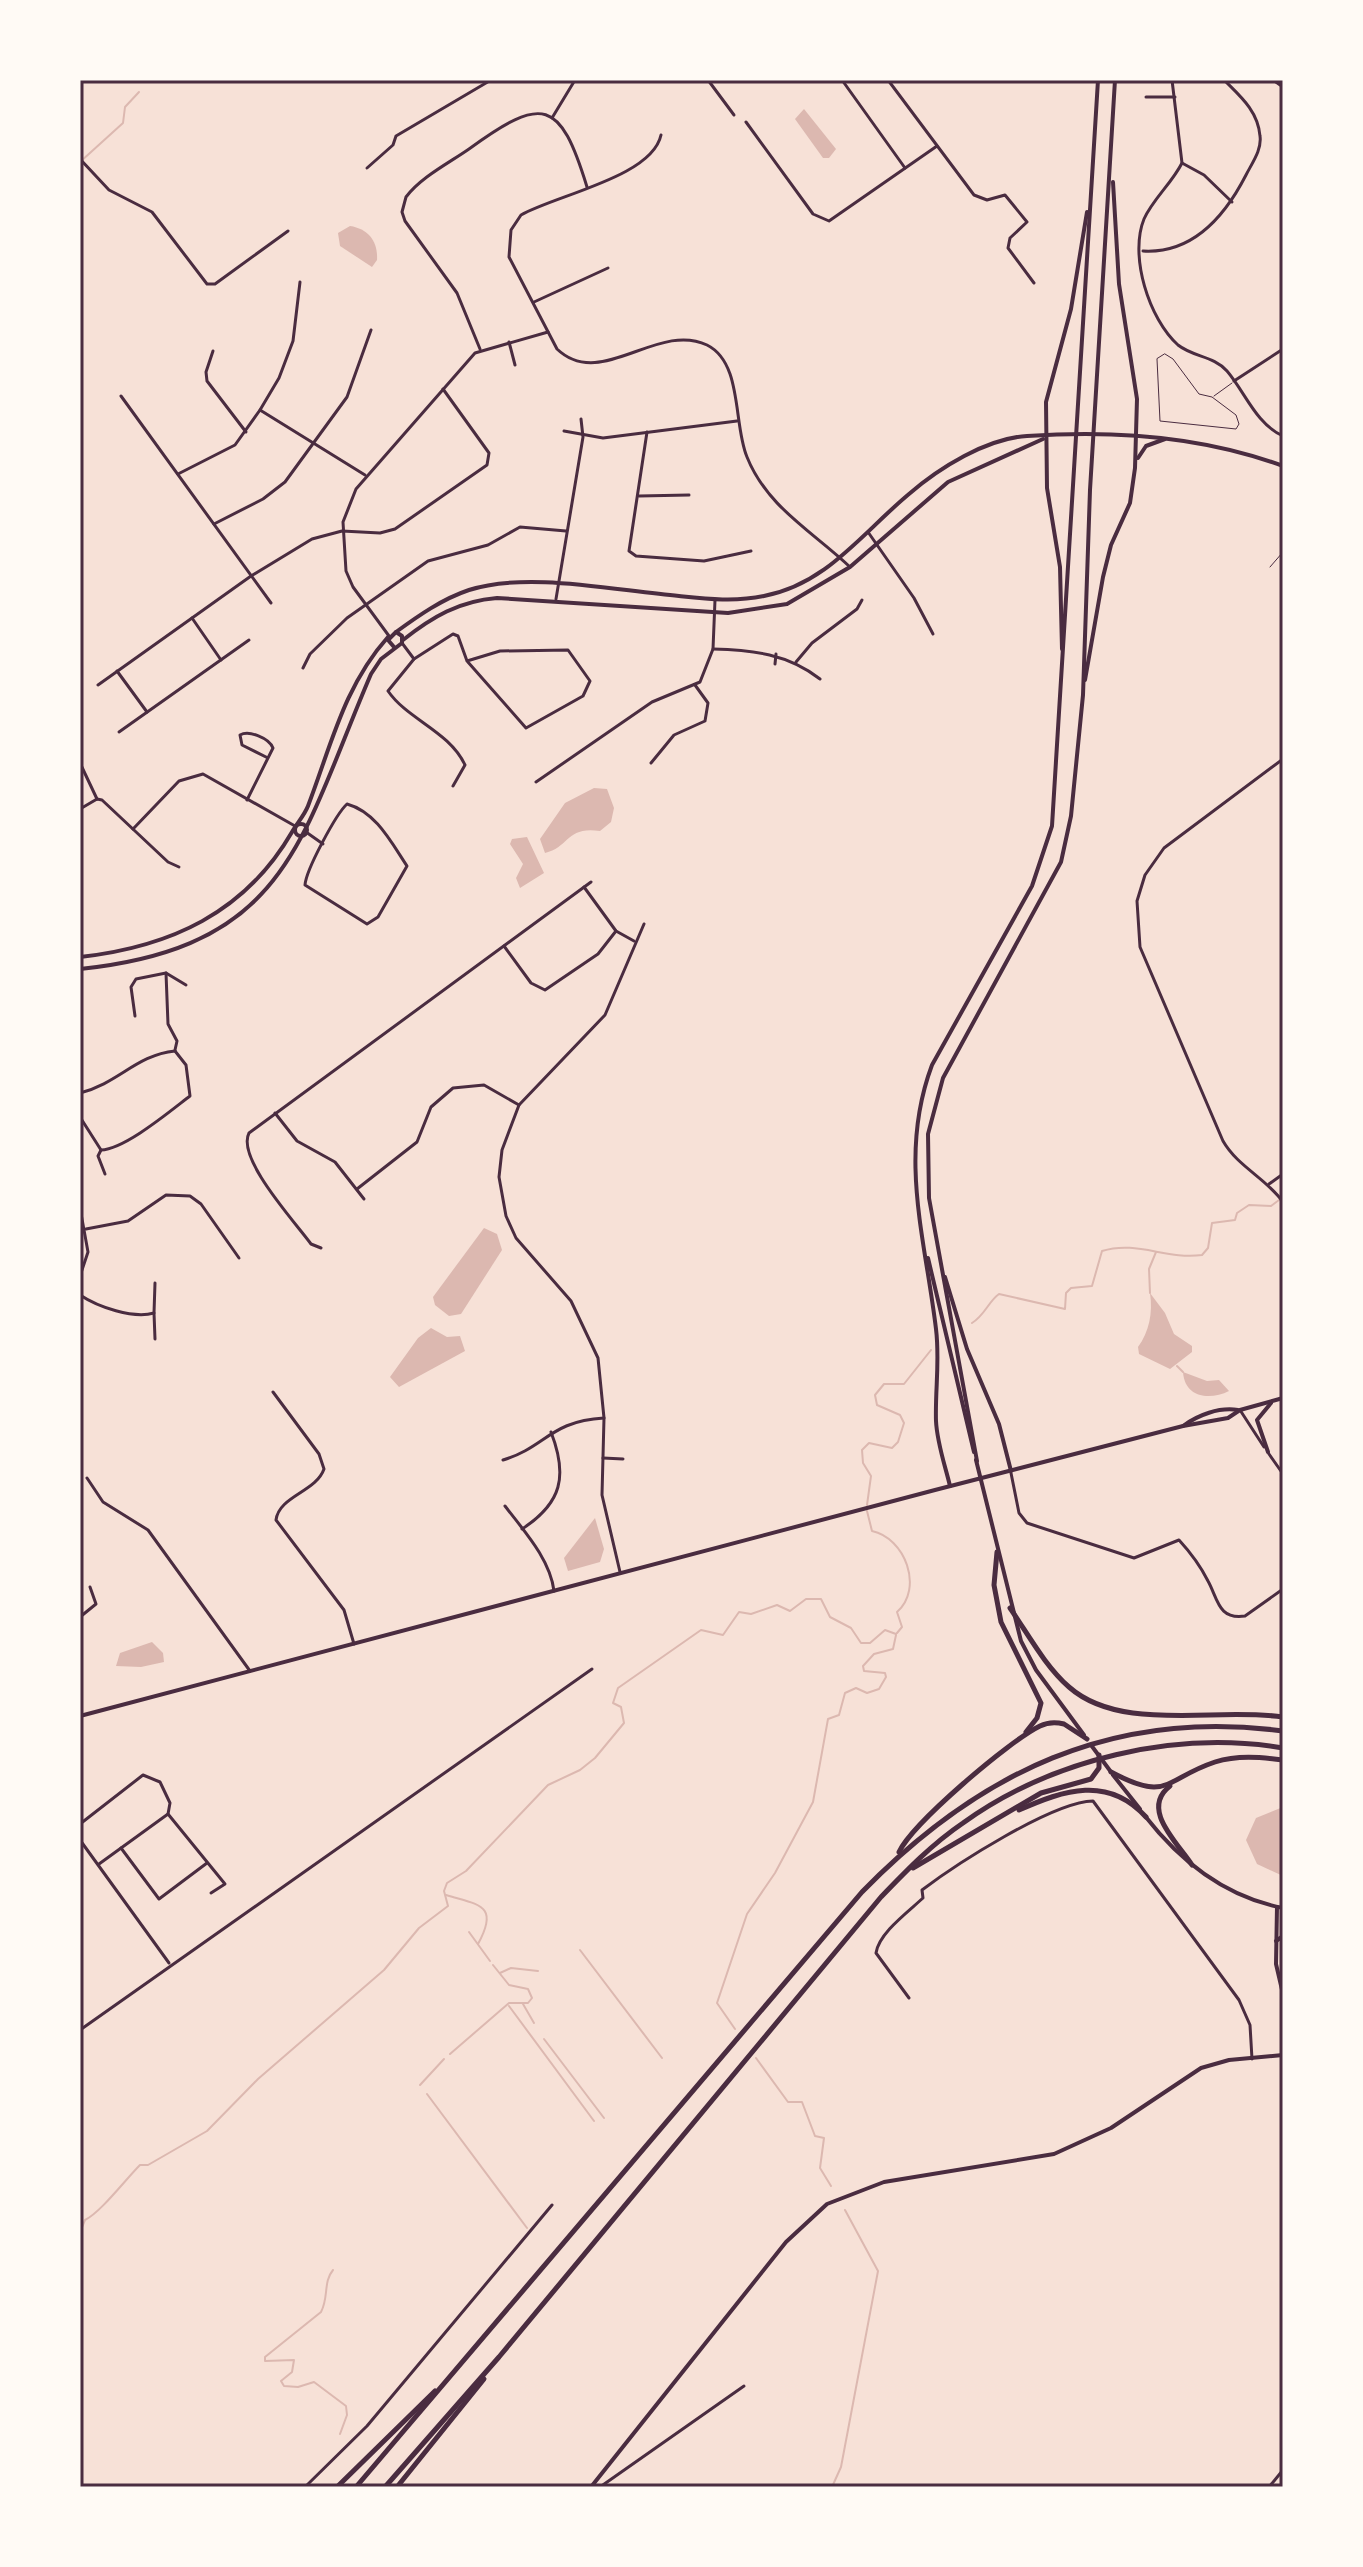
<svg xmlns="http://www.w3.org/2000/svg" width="1363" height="2567" font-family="Cabin,sans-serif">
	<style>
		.water { fill: #dcb8b0 }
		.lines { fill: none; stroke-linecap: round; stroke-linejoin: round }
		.stream { stroke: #dcb8b0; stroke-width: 2 }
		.service { stroke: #4a2c40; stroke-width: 1 }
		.minor { stroke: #4a2c40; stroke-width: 3 }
		.tertiary { stroke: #4a2c40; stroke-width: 3 }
		.secondary { stroke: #4a2c40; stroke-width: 4 }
		.trunk { stroke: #4a2c40; stroke-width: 4 }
		.motorway { stroke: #4a2c40; stroke-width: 5 }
		.neatline { fill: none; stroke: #4a2c40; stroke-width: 3 }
	</style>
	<rect width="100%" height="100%" fill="#f7e1d7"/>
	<g class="water">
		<path d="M804 109 836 149 829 158H823L795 119Z"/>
		<path d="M350 226C369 229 378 242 377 260L372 267 340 246 338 233Z"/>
		<path d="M594 788 607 789 614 808 611 822 600 831C566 826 570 847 545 853L540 839 565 803Z"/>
		<path d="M527 837 544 873 520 888 516 878 523 864 510 844 512 839Z"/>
		<path d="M484 1228 497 1234 502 1250 461 1314 449 1316 435 1305 433 1297Z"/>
		<path d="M1150 1293 1165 1313 1174 1334 1192 1346V1352L1170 1369 1139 1354 1138 1347C1149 1332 1153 1313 1150 1293Z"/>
		<path d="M431 1328 447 1337 460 1336 465 1351 399 1387 390 1377 418 1338Z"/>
		<path d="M1183 1372 1207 1381 1219 1380 1229 1391C1211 1400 1185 1399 1183 1372Z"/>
		<path d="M595 1518 604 1549 600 1562 568 1571 564 1558Z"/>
		<path d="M152 1642 163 1653 164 1662 141 1667 116 1666 120 1653Z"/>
		<path d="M1283 1807V1876L1257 1864 1246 1840 1256 1818Z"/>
	</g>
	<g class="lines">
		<g class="stream">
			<path d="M80 162 123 123 125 107 139 92"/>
			<path d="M1150 1293 1149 1269 1156 1252"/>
			<path d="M972 1323C985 1315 988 1302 999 1294L1065 1309 1066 1293 1071 1288 1092 1286 1102 1251C1137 1240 1166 1260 1202 1255L1208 1248 1212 1223 1235 1220 1237 1213 1249 1205 1271 1206 1283 1197"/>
			<path d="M1177 1366 1183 1372"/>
			<path d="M867 1505 871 1476 863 1463 862 1450 869 1443 892 1448 898 1442 904 1423 900 1415 877 1405 875 1395 884 1384H904L931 1350"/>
			<path d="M867 1511 872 1531C905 1538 924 1588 897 1612L902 1627 897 1633"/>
			<path d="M446 1895C478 1905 500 1904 478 1944"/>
			<path d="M469 1932 490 1961"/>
			<path d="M580 1950 662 2058"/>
			<path d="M500 1973 511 1968 538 1971"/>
			<path d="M523 2004 534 2023"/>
			<path d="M509 2006 594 2121"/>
			<path d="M735 2029 717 2003 747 1914 775 1873 813 1802 828 1719 839 1715 845 1693 856 1688 867 1693 879 1689 886 1677 885 1673 864 1671 863 1666 874 1654 893 1649 896 1635"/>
			<path d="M544 2039 604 2118"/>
			<path d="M450 2054 509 2003H528L532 1998 528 1989 509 1985 493 1965"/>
			<path d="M756 2058 788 2102H802L815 2136 824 2138 820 2168 831 2186"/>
			<path d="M420 2085 444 2059"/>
			<path d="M427 2094 527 2228"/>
			<path d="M80 2232 85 2220C101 2212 125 2180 140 2165H148L207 2131 258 2079 384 1970 419 1928 448 1906 444 1891 447 1883 466 1871 548 1785 580 1770 595 1758 624 1723 621 1707 613 1703 618 1688 701 1630 723 1635 739 1612 751 1614 777 1605 790 1611 806 1599H821L830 1617 851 1628 861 1643H870L885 1630 896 1634"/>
			<path d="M333 2270C323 2282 329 2297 321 2312L265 2357V2361L294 2360 292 2372 281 2381 284 2386 298 2387 314 2382 346 2406 347 2415 340 2434"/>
			<path d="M832 2487 841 2467 878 2271 845 2210"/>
		</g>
		<g class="service">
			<path d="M1165 354 1173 359 1199 394 1212 397 1236 415 1239 424 1236 429 1160 421 1157 359Z"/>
			<path d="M1214 396 1232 383"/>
			<path d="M1270 567 1283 552"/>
		</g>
		<g class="minor">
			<path d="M708 80 734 115"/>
			<path d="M842 80 905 168"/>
			<path d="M888 80 974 195 987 200 1005 195 1027 222 1010 238 1008 248 1034 283"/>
			<path d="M1172 80 1182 163C1172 183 1153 199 1144 219 1129 256 1149 319 1178 345 1193 357 1214 356 1227 371 1245 392 1256 424 1283 436"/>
			<path d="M1273 80 1283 87"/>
			<path d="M1146 97H1175"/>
			<path d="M552 118 575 80"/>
			<path d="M746 122 813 214 829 221 937 146"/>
			<path d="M661 135C652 177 556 195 521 215L511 230 509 257 557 349C601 391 657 321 707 345 743 363 733 424 747 457 767 507 812 531 850 567"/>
			<path d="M80 159 109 190 152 212 207 284H215L288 231"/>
			<path d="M1182 163 1204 175 1232 202"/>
			<path d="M367 168 393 145 396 136 491 80"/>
			<path d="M1143 251C1193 254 1225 216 1246 175 1252 163 1262 150 1260 136 1258 111 1240 96 1224 80"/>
			<path d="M534 302 608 268"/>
			<path d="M509 342 515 365"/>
			<path d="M480 349 457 293 405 221 402 212 406 197C421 177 449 163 469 149 543 95 560 99 587 187"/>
			<path d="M213 351 206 372 207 381 246 432"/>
			<path d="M1234 381 1283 349"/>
			<path d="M121 396 271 603"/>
			<path d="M260 410 365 475"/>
			<path d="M564 431 603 438 737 421"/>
			<path d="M647 432 629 551 636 556 704 561 751 551"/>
			<path d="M178 474 235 445 260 410 279 378 293 341 300 282"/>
			<path d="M639 496 689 495"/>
			<path d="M214 524 263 499 285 482 347 397 371 330"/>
			<path d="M868 532 914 598 933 634"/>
			<path d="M556 599 583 437 581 419"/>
			<path d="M192 618 221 660"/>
			<path d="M389 636 353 587 346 571 343 522 356 489 475 353 548 332"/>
			<path d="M402 643 414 659"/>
			<path d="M713 649C753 650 788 654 820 679"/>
			<path d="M796 662 812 643 857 609 862 600"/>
			<path d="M775 664 776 654"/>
			<path d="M303 668 310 654 347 618 428 561 488 545 520 527 566 531"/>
			<path d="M117 671 147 712"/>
			<path d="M98 685 251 576 312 539 342 531 380 533 395 529 487 465 489 453 443 389"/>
			<path d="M119 732 249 640"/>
			<path d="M80 763 97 799"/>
			<path d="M651 763 674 735 705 721 708 703 695 685"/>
			<path d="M536 782 652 702 700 682 713 649 715 600"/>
			<path d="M453 786 465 765C449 731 408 720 388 691L414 659 453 634 458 636 467 661 500 651 568 650 590 681 583 696 526 728 467 661"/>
			<path d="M97 799 102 800 168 862 179 867"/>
			<path d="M247 800 273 748C269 738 249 730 240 735L242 745 268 758"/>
			<path d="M347 804C376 812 391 842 407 866L378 917 367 924 305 885C306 870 336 814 347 804Z"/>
			<path d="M80 809 97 799"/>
			<path d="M306 832 323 844"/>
			<path d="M584 887 616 931 634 941"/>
			<path d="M504 946 531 983 545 990 598 954 616 931"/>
			<path d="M166 973 168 1024 177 1041 175 1050"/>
			<path d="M135 1016 131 987 136 979 166 973 186 985"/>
			<path d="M80 1093C119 1083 136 1055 175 1051"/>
			<path d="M275 1113 297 1141 335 1162 364 1199"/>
			<path d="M80 1117 101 1150C125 1149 169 1112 190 1096L186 1065 175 1051"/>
			<path d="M101 1150 98 1156 105 1174"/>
			<path d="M357 1189 417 1142 431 1107 453 1088 484 1085 519 1105"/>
			<path d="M80 1208 88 1252 80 1276"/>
			<path d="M86 1229 128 1221 166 1195 190 1196 201 1204 239 1258"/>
			<path d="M321 1248 311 1244C295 1222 236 1158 249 1133L591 882"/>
			<path d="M80 1295C98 1307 133 1319 154 1313L155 1283"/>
			<path d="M154 1313 155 1339"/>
			<path d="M273 1392 319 1454 324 1469C316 1492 279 1496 276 1520L344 1610 354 1644"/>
			<path d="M603 1458 623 1459"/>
			<path d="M503 1460C546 1447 550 1421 604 1418"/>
			<path d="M1011 1473 1019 1513 1027 1523 1134 1558 1179 1540C1190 1552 1201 1567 1208 1581 1218 1599 1218 1620 1245 1616L1283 1589"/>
			<path d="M87 1478 103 1502 148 1530 250 1671"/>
			<path d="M505 1506C524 1531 550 1559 554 1591"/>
			<path d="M522 1529C562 1503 568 1476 551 1432"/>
			<path d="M620 1572 602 1495 604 1418 598 1358 571 1301 516 1238 506 1216 499 1177 502 1150 519 1105 605 1015 644 924"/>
			<path d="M80 1617 96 1604 90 1587"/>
			<path d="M80 1824 143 1775 160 1782 170 1803 168 1814"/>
			<path d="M80 1840 169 1963"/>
			<path d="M121 1848 159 1899 207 1863"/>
			<path d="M99 1864 168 1814 225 1884 211 1893"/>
			<path d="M909 1998 876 1953C879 1933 908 1912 923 1898L922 1890C955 1865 1052 1802 1093 1801L1239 2000 1250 2025 1252 2059"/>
			<path d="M80 2030 592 1669"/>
			<path d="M305 2487 367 2426 552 2205"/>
			<path d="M600 2487 744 2386"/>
			<path d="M1269 2487 1283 2470"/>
		</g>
		<g class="tertiary">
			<path d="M1283 759 1164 848 1145 875 1137 901 1140 947 1223 1141C1238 1167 1266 1178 1283 1202"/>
			<path d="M133 829 179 781 203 774 295 826"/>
			<path d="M1269 1184 1283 1174"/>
			<path d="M1240 1410 1264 1447"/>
			<path d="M1269 1454 1283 1474"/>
		</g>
		<g class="secondary">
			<path d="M396 632C418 616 442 599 469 590 528 571 617 591 679 596 708 599 735 602 764 596 827 584 862 533 909 494 939 468 987 438 1027 436 1112 430 1202 436 1283 466"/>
			<path d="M403 640C432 617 459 601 497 598L728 613 787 604 850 567 948 482 1043 439"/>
			<circle cx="301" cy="830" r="6"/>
			<path d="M80 957C170 947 245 913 292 832 297 823 304 816 308 806 331 746 344 686 388 637"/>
			<path d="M80 969C289 947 300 839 371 674L381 659 402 643V636L396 632 388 640 394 647"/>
			<path d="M1183 1426C1198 1415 1219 1407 1238 1410"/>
			<path d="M1268 1452 1257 1420 1271 1403"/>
			<path d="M80 1716 935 1490 1183 1426 1228 1418 1240 1410 1283 1398"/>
			<path d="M1113 1775 1140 1809"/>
			<path d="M1145 1816C1180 1861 1226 1897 1283 1908"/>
			<path d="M1277 1907 1276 1964 1283 1994"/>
			<path d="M1276 1941 1283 1936"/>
			<path d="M591 2487 786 2242 827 2204 884 2182 1054 2154 1111 2128 1201 2068 1229 2060 1283 2055"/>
		</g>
		<g class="trunk">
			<path d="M1138 458 1146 446 1165 439"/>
			<path d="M1062 649 1060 567 1047 488 1046 402 1071 309 1087 212"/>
			<path d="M1085 680 1103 577 1111 545 1130 503 1135 468 1137 399 1119 284 1113 182"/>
			<path d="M928 1258 974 1452"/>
			<path d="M945 1277 967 1349 999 1424 1011 1471"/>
			<path d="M976 1460 1021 1641 1036 1670 1084 1735"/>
			<path d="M977 1461 929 1198 928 1134 943 1078 1061 862 1071 816 1083 695 1090 490 1115 80"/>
			<path d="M950 1486C945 1465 937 1443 936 1421 935 1390 940 1361 936 1329 925 1237 898 1156 932 1065L1032 886 1052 826 1098 80"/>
			<path d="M1091 1745 1111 1772"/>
		</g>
		<g class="motorway">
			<path d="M997 1552 994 1585 1001 1622 1041 1703 1037 1718 1026 1732"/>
			<path d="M1010 1608C1028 1634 1045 1666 1069 1687 1121 1733 1216 1707 1283 1717"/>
			<path d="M1111 1772C1169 1803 1164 1779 1215 1762 1237 1755 1260 1757 1283 1760"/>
			<path d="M1170 1786C1140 1809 1177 1842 1192 1865"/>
			<path d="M1019 1810C1064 1790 1108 1775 1146 1817"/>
			<path d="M899 1852C913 1823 1009 1741 1040 1726 1048 1722 1056 1722 1064 1724L1087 1739"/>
			<path d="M913 1868 1041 1793 1091 1779 1099 1768V1755"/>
			<path d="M337 2487 435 2391"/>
			<path d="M356 2487 862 1892C979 1772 1113 1708 1283 1731"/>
			<path d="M385 2487 499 2357 881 1897C907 1870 932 1844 963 1823 1052 1759 1175 1730 1283 1748"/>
			<path d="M397 2487 484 2379"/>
		</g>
	</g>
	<rect width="1363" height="2567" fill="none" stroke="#fffaf5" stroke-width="164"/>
	<rect x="82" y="82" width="1199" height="2403" class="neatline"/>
</svg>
